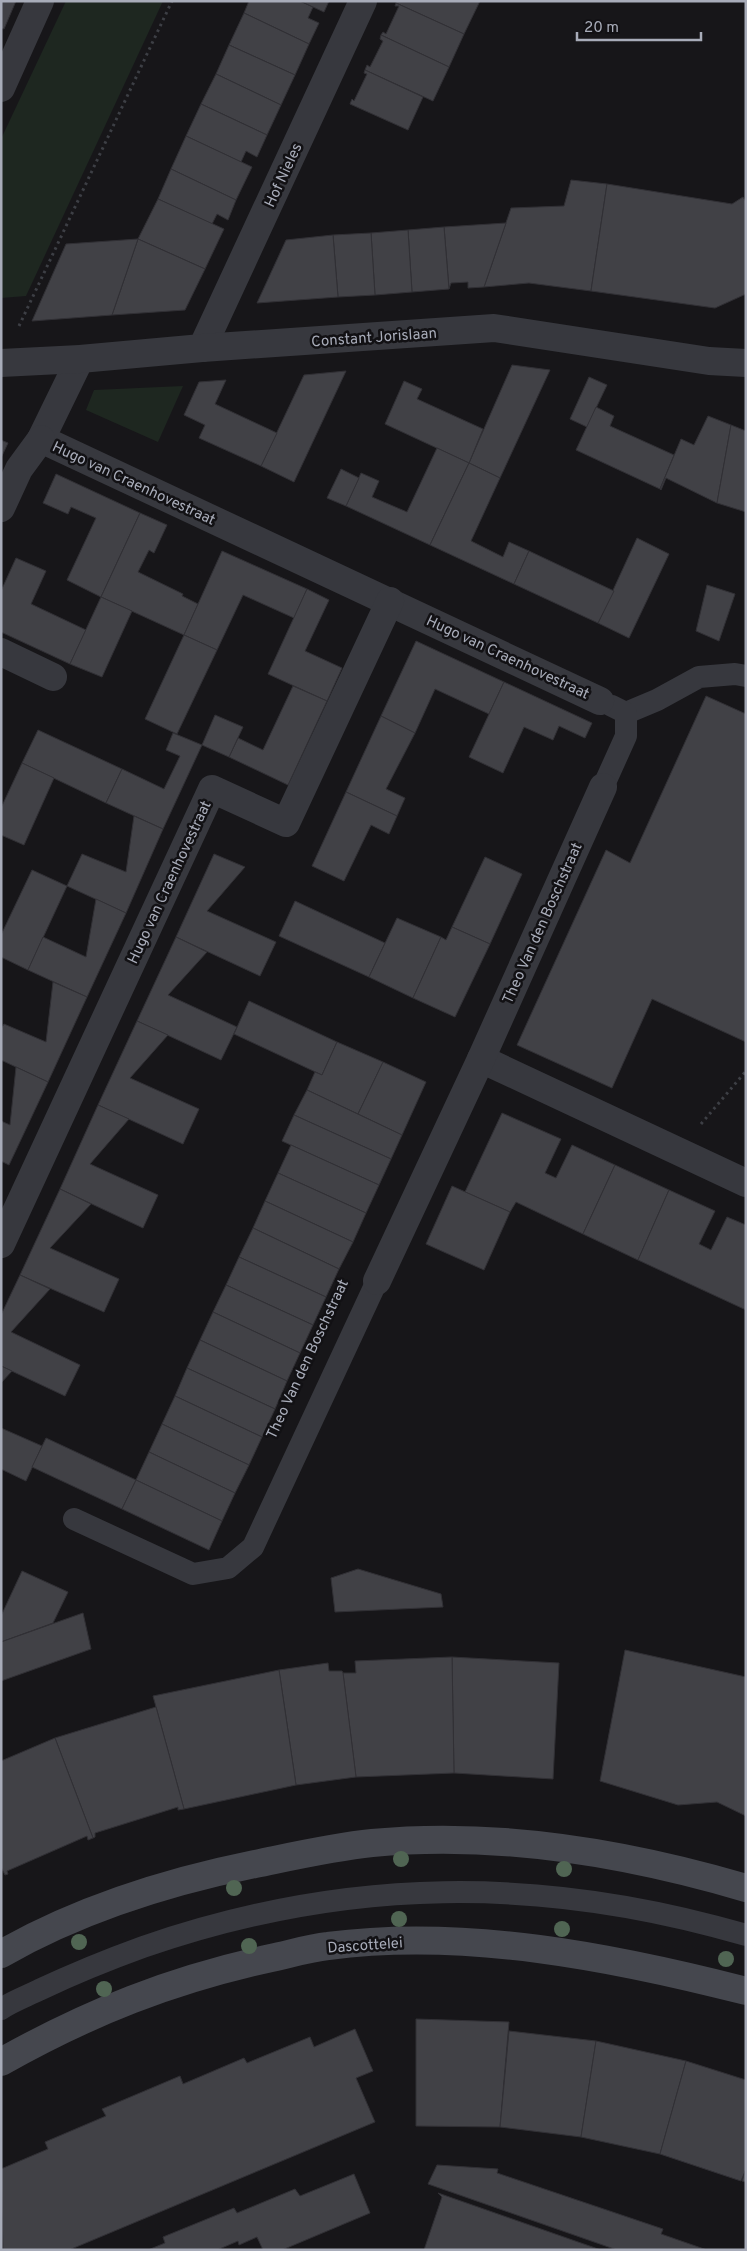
<svg xmlns="http://www.w3.org/2000/svg" width="747" height="2251" font-family="Overpass,sans-serif">
	<style>
		.green { fill: #1e2720 }
		.building { fill: #414146; stroke: #313035 }
		.lines { fill: none; stroke-linecap: round; stroke-linejoin: round }
		.path { stroke: #3d3f45; stroke-width: 3; stroke-dasharray: 2.5 4; stroke-linecap: butt }
		.lane { stroke: #37383e; stroke-width: 22 }
		.street { stroke: #37383e; stroke-width: 28 }
		.secondary { stroke: #45474e; stroke-width: 28 }
		.tree { fill: #506553 }
		.labels { text-anchor: middle; stroke-width: 5; stroke-linejoin: round; paint-order: stroke }
		.street-label { font-size: 15px; fill: #a8acb9; stroke: #121114 }
	</style>
	<rect width="100%" height="100%" fill="#171619"/>
	<g class="green">
		<path d="M66 1H163L26 296 1 298V139Z"/>
		<path d="M183 386 158 442 86 410 94 390Z"/>
	</g>
	<g class="building">
		<path d="M1 1H16L4 29 1 28Z"/>
		<path d="M249 1H300L313 7 308 18 319 23 309 44 244 13Z"/>
		<path d="M300 1H329L324 12Z"/>
		<path d="M397 1H480L464 34 396 3Z"/>
		<path d="M396 3 464 34 449 67 381 35 383 32 386 34 399 6H395Z"/>
		<path d="M244 13 309 44 295 75 229 45Z"/>
		<path d="M381 35 449 67 433 101 365 70 367 65 370 67 383 41 380 39Z"/>
		<path d="M229 45 295 75 281 105 216 74Z"/>
		<path d="M365 70 423 97 408 130 350 104 352 99 354 101 367 74 364 73Z"/>
		<path d="M216 74 281 105 267 135 201 104Z"/>
		<path d="M201 104 267 135 257 157 246 151 241 162 186 136Z"/>
		<path d="M186 136 252 167 236 200 171 169Z"/>
		<path d="M171 169 236 200 228 220 217 214 212 224 158 199Z"/>
		<path d="M571 180 607 184 591 291 529 283 484 287 511 208 564 206Z"/>
		<path d="M607 184 732 204 743 197 746 202V294L715 308 591 291Z"/>
		<path d="M158 199 224 229 205 269 138 239Z"/>
		<path d="M506 223 484 287 468 288V282L451 283 449 289 444 227Z"/>
		<path d="M444 227 449 289 412 292 408 230Z"/>
		<path d="M408 230 412 292 375 295 371 233Z"/>
		<path d="M371 233 375 295 338 297 333 235Z"/>
		<path d="M333 235 338 297 257 303 286 240Z"/>
		<path d="M138 239 205 269 185 310 112 315Z"/>
		<path d="M138 239 112 315 32 321 66 244Z"/>
		<path d="M512 365 550 370 500 478 469 463Z"/>
		<path d="M346 371 294 482 261 466 304 375Z"/>
		<path d="M589 377 607 385 587 427 570 419Z"/>
		<path d="M226 380 215 404 277 433 261 466 199 438 205 425 184 415 199 382Z"/>
		<path d="M404 381 422 389 417 399 483 429 469 463 385 424Z"/>
		<path d="M596 407 614 416 610 426 674 455 660 489 576 450Z"/>
		<path d="M708 416 731 425 717 503 666 478 661 490 660 489 681 439 694 445Z"/>
		<path d="M731 425 746 431V512L717 503Z"/>
		<path d="M1 440 8 443 1 458Z"/>
		<path d="M437 448 469 463 430 545 346 506 361 473 379 481 372 497 407 512Z"/>
		<path d="M469 463 500 478 471 541 503 557 509 542 529 551 514 584 430 545Z"/>
		<path d="M341 469 359 478 346 506 327 498Z"/>
		<path d="M56 474 140 513 101 597 67 580 96 518 71 507 68 514 43 503Z"/>
		<path d="M140 513 167 525 154 553 149 550 138 572 183 594 182 596 198 604 184 635 101 597Z"/>
		<path d="M637 538 669 554 629 638 598 623Z"/>
		<path d="M222 551 307 589 294 618 243 595 217 650 184 635Z"/>
		<path d="M529 551 614 591 598 623 514 584Z"/>
		<path d="M16 558 46 571 31 604 86 630 70 664 1 632V591Z"/>
		<path d="M707 585 735 594 719 641 696 631Z"/>
		<path d="M307 589 329 600 305 651 342 668 327 701 268 674Z"/>
		<path d="M101 597 132 611 102 677 70 664Z"/>
		<path d="M184 635 217 650 177 734 145 719Z"/>
		<path d="M416 641 504 682 489 714 435 689 415 733 381 716Z"/>
		<path d="M504 682 592 723 585 738 559 726 553 740 524 727 503 773 469 757Z"/>
		<path d="M293 686 327 701 288 785 229 757 238 738 263 750Z"/>
		<path d="M706 696 746 714V1042L652 999 612 1088 517 1045 606 850 630 863Z"/>
		<path d="M215 715 243 727 229 757 202 745Z"/>
		<path d="M381 716 415 733 386 789 405 798 397 816 346 792Z"/>
		<path d="M38 730 122 769 106 803 22 763Z"/>
		<path d="M173 733 202 745 163 829 106 803 122 769 164 789 180 756 166 750Z"/>
		<path d="M22 763 54 778 24 845 1 835V808Z"/>
		<path d="M346 792 397 816 389 834 371 825 344 881 312 866Z"/>
		<path d="M134 816 163 829 126 913 67 886 82 854 126 872Z"/>
		<path d="M214 854 245 867 207 911 276 942 260 976 176 937Z"/>
		<path d="M485 857 522 874 490 944 452 927Z"/>
		<path d="M32 870 67 886 28 970 1 957V935Z"/>
		<path d="M96 899 126 913 87 997 28 970 43 937 86 957Z"/>
		<path d="M295 901 385 943 369 977 279 936Z"/>
		<path d="M397 918 441 937 413 998 369 977Z"/>
		<path d="M452 927 490 944 455 1017 413 998 441 937 446 940Z"/>
		<path d="M176 937 207 952 168 995 237 1027 221 1060 137 1021Z"/>
		<path d="M53 982 87 997 48 1082 1 1060V1029L4 1024 46 1042Z"/>
		<path d="M249 1001 337 1042 322 1075 234 1034Z"/>
		<path d="M137 1021 168 1035 130 1078 199 1109 183 1144 98 1105Z"/>
		<path d="M337 1042 383 1062 358 1114 307 1090 315 1072 322 1075Z"/>
		<path d="M383 1062 426 1082 402 1135 358 1114Z"/>
		<path d="M16 1067 48 1082 9 1165 1 1161V1121L10 1125Z"/>
		<path d="M307 1090 402 1135 391 1159 294 1115Z"/>
		<path d="M98 1105 129 1119 90 1164 158 1195 143 1228 60 1189Z"/>
		<path d="M502 1113 561 1139 545 1173 556 1178 572 1145 615 1165 583 1234 516 1202 510 1212 465 1192Z"/>
		<path d="M294 1115 391 1159 379 1185 282 1141Z"/>
		<path d="M291 1145 379 1185 366 1213 278 1173Z"/>
		<path d="M615 1165 669 1190 638 1260 583 1234Z"/>
		<path d="M278 1173 366 1213 353 1242 265 1201Z"/>
		<path d="M452 1186 510 1212 484 1270 426 1244Z"/>
		<path d="M60 1189 91 1204 50 1248 119 1279 104 1312 20 1275Z"/>
		<path d="M669 1190 715 1211 699 1244 711 1250 727 1217 746 1225V1310L638 1260Z"/>
		<path d="M265 1201 353 1242 339 1269 253 1228Z"/>
		<path d="M253 1228 339 1269 326 1297 239 1257Z"/>
		<path d="M239 1257 326 1297 313 1325 226 1285Z"/>
		<path d="M20 1275 50 1289 11 1332 80 1365 65 1396 1 1366V1315Z"/>
		<path d="M226 1285 313 1325 300 1353 213 1312Z"/>
		<path d="M213 1312 300 1353 287 1381 200 1340Z"/>
		<path d="M200 1340 287 1381 275 1409 187 1368Z"/>
		<path d="M1 1366 12 1371 1 1383Z"/>
		<path d="M187 1368 275 1409 262 1437 175 1396Z"/>
		<path d="M175 1396 262 1437 249 1465 162 1424Z"/>
		<path d="M162 1424 249 1465 235 1493 149 1452Z"/>
		<path d="M1 1428 42 1446 26 1481 1 1469Z"/>
		<path d="M46 1438 136 1480 122 1509 32 1467Z"/>
		<path d="M149 1452 235 1493 222 1521 136 1480Z"/>
		<path d="M136 1480 222 1521 209 1550 122 1509Z"/>
		<path d="M358 1569 441 1594 443 1607 335 1612 331 1578Z"/>
		<path d="M22 1571 68 1592 53 1623 1 1642V1616Z"/>
		<path d="M83 1613 91 1649 1 1681V1642Z"/>
		<path d="M625 1650 746 1677V1816L717 1802 678 1805 600 1781Z"/>
		<path d="M452 1657 559 1663 553 1779 454 1773Z"/>
		<path d="M452 1657 454 1773 356 1777 343 1673H356L355 1661Z"/>
		<path d="M328 1663 329 1671H342L343 1673 356 1777 296 1785 279 1670Z"/>
		<path d="M279 1670 296 1785 184 1809 153 1696Z"/>
		<path d="M156 1707 184 1809 178 1810V1807L95 1833V1837L93 1838 55 1738Z"/>
		<path d="M55 1738 93 1838 88 1840 87 1836 7 1871 8 1874 5 1875 1 1867V1761Z"/>
		<path d="M416 2019 509 2022 500 2127 416 2126Z"/>
		<path d="M355 2029 373 2071 356 2078 375 2122 69 2250H3L1 2169 48 2149 45 2142 106 2116 102 2109 180 2076 183 2084 244 2058 247 2063 310 2037 314 2047Z"/>
		<path d="M509 2031 596 2041 581 2137 500 2127Z"/>
		<path d="M596 2041 686 2061 660 2154 581 2137Z"/>
		<path d="M686 2061 746 2080V2169L741 2181 660 2154Z"/>
		<path d="M437 2165 498 2169 497 2173 663 2229 661 2234 707 2250H617L428 2184Z"/>
		<path d="M746 2169V2182L742 2181Z"/>
		<path d="M354 2174 370 2213 282 2250H263L257 2237 239 2245 238 2241 217 2250H148L165 2243 163 2237 234 2208 237 2213 295 2189 300 2196Z"/>
		<path d="M438 2193 601 2250H424L442 2197Z"/>
	</g>
	<g class="lines">
		<g class="path">
			<path d="M19 326 172 1"/>
			<path d="M701 1124 746 1071"/>
		</g>
		<g class="lane">
			<path d="M626 713 657 700 699 677 735 674 746 676"/>
			<path d="M603 787 626 736V713L612 706"/>
			<path d="M74 1519 193 1574 228 1568 253 1547 377 1281"/>
			<path d="M1 2009C13 2001 27 1996 39 1990 73 1974 107 1960 143 1947 345 1877 541 1875 746 1935"/>
		</g>
		<g class="street">
			<path d="M1 88 40 1"/>
			<path d="M202 348 363 1"/>
			<path d="M80 359 41 439 600 701"/>
			<path d="M1 363 80 359 202 348 494 328 709 361 746 363"/>
			<path d="M1 508 19 469 41 439"/>
			<path d="M1 652 53 677"/>
			<path d="M481 1059 746 1183"/>
			<path d="M1 1244 212 789 286 823 390 601"/>
			<path d="M377 1281 481 1059 603 787"/>
		</g>
		<g class="secondary">
			<path d="M1 1954C80 1909 166 1882 255 1864 294 1856 333 1847 372 1843 497 1831 627 1853 746 1888"/>
			<path d="M1 2062C90 2012 171 1980 271 1958 290 1954 309 1948 328 1946 466 1928 613 1957 746 1991"/>
		</g>
	</g>
	<g class="tree">
		<circle cx="401" cy="1859" r="8"/>
		<circle cx="564" cy="1869" r="8"/>
		<circle cx="234" cy="1888" r="8"/>
		<circle cx="399" cy="1919" r="8"/>
		<circle cx="562" cy="1929" r="8"/>
		<circle cx="79" cy="1942" r="8"/>
		<circle cx="249" cy="1946" r="8"/>
		<circle cx="726" cy="1959" r="8"/>
		<circle cx="104" cy="1989" r="8"/>
	</g>
	<g class="labels">
		<g class="street-label">
			<text transform="translate(283 175) rotate(-65)" y="5">Hof Nieles</text>
			<text transform="translate(374 337) rotate(-4)" y="5">Constant Jorislaan</text>
			<text transform="translate(134 483) rotate(25)" y="5">Hugo van Craenhovestraat</text>
			<text transform="translate(508 657) rotate(25)" y="5">Hugo van Craenhovestraat</text>
			<text transform="translate(169 882) rotate(-65)" y="5">Hugo van Craenhovestraat</text>
			<text transform="translate(542 923) rotate(-66)" y="5">Theo Van den Boschstraat</text>
			<text transform="translate(307 1359) rotate(-65)" y="5">Theo Van den Boschstraat</text>
			<text transform="translate(365 1945) rotate(-4)" y="5">Dascottelei</text>
		</g>
	</g>
	<rect width="747" height="2251" fill="none" stroke="#a8acb9" stroke-width="5"/>
	<path d="M577 32v8h124v-8" fill="none" stroke="#a8acb9" stroke-width="2.5"/>
	<text x="584" y="32" font-size="15" fill="#a8acb9" stroke="#121114" stroke-width="4" paint-order="stroke">20 m</text>
</svg>
